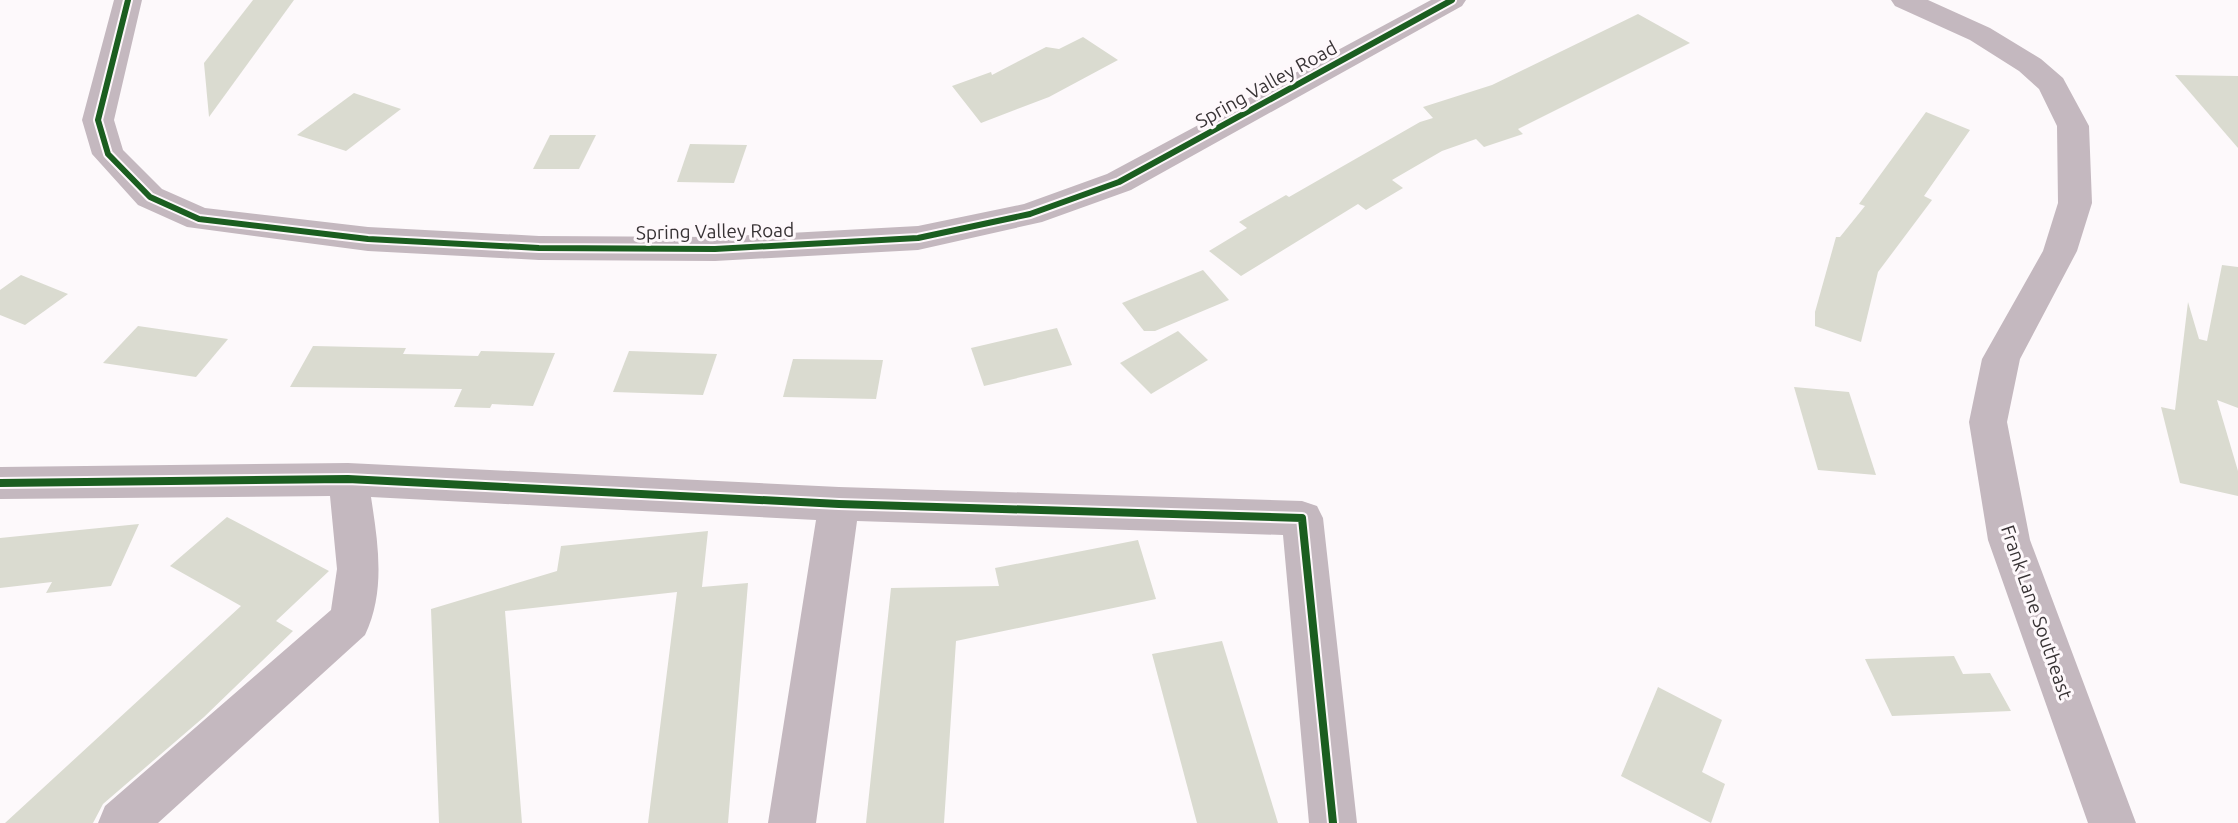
<svg xmlns="http://www.w3.org/2000/svg" width="2238" height="823" font-family="Ubuntu,sans-serif">
	<style>
		.building { fill: #dadbd0 }
		.lines { fill: none; stroke-linecap: round; stroke-linejoin: round }
		.minor { fill: #c4b8bf; fill-rule: evenodd }
		.cycleway-far1-casing { stroke: #fef8fb; stroke-width: 10 }
		.cycleway-casing { stroke: #fef8fb; stroke-width: 12 }
		.cycleway-far1 { stroke: #1b5e20; stroke-width: 6 }
		.cycleway { stroke: #1b5e20; stroke-width: 8 }
		.labels { text-anchor: middle; stroke-width: 6; stroke-linejoin: round; paint-order: stroke }
		.street-label { font-size: 19px; fill: #383335; stroke: #fef8fb }
	</style>
	<rect width="100%" height="100%" fill="#fdf9fb"/>
	<g class="building">
		<path d="M253 0H294L209 117 204 63Z"/>
		<path d="M1638 14 1690 43 1518 129 1523 134 1484 147 1476 139 1442 151 1392 180 1403 188 1366 210 1358 204 1241 276 1209 251 1247 228 1239 222 1286 195 1289 197 1420 122 1433 118 1423 107 1492 85Z"/>
		<path d="M1083 37 1118 60 1049 97 981 123 952 86 991 72 992 75 1046 47 1059 49Z"/>
		<path d="M2175 75 2238 76V148Z"/>
		<path d="M354 93 401 109 346 151 297 135Z"/>
		<path d="M1926 112 1970 130 1924 196 1932 200 1878 272 1861 342 1815 326V312L1836 237H1840L1865 206 1859 204Z"/>
		<path d="M550 135H596L579 169H533Z"/>
		<path d="M690 144 747 145 734 183 677 182Z"/>
		<path d="M2222 265 2238 267V408L2217 400 2238 471V496L2180 483 2161 407 2175 410 2188 302 2199 339 2207 341Z"/>
		<path d="M1203 270 1229 300 1155 331H1144L1122 303Z"/>
		<path d="M21 275 68 294 25 325 0 315V290Z"/>
		<path d="M138 326 228 339 196 377 103 363Z"/>
		<path d="M1057 328 1072 365 984 386 971 348Z"/>
		<path d="M1178 331 1208 360 1151 394 1120 363Z"/>
		<path d="M313 346 406 348 403 354 478 356 481 351 555 353 533 406 492 404 490 408 454 407 462 389 290 387Z"/>
		<path d="M629 351 717 354 703 395 613 392Z"/>
		<path d="M793 359 883 360 876 399 783 397Z"/>
		<path d="M1794 387 1849 392 1876 475 1818 470Z"/>
		<path d="M227 517 329 571 276 621 293 631 204 717 103 804 93 823H5L241 606 170 566Z"/>
		<path d="M139 524 111 586 46 593 52 582 0 588V538Z"/>
		<path d="M708 531 702 587 748 583 728 823H648L677 592 505 611 522 823H439L431 609 557 571 561 546Z"/>
		<path d="M1138 540 1156 599 956 641 944 823H866L891 588 999 586 995 568Z"/>
		<path d="M1222 641 1278 823H1197L1152 654Z"/>
		<path d="M1954 656 1963 674 1990 673 2011 711 1892 716 1865 659Z"/>
		<path d="M1658 687 1722 720 1702 772 1725 784 1711 823 1621 776Z"/>
	</g>
	<g class="lines">
		<g class="minor">
			<path d="M114 0H142L114 120 123 150 162 189 205 208 368 227 539 236 715 237 918 226 1024 204 1107 174 1431 0H1466L1462 6 1131 190 1042 222 918 250 715 261 539 260 368 251 187 227 138 205 92 154 82 120Z"/>
			<path d="M1891 0H1928L1990 28 2041 59 2063 78 2089 126 2092 203 2077 251 2020 359 2007 422 2030 540 2136 823H2088L1988 540 1969 422 1982 359 2043 251 2058 203 2057 126 2039 89 2019 71 1970 40 1895 6Z"/>
			<path d="M348 463 839 487 1302 501 1317 506 1323 518 1357 823H1309L1283 535 857 521 816 823H768L816 520 371 497C378 543 386 591 365 635L158 823H98L105 806 331 610 337 569 330 496 0 499V467Z"/>
		</g>
		<g class="cycleway-far1-casing">
			<path id="cycleway-far1" d="M128 0 98 120 108 154 150 197 199 219 368 239 539 248 715 249 918 238 1030 214 1119 182 1452 0"/>
		</g>
		<g class="cycleway-casing">
			<path id="cycleway" d="M0 483 348 479 839 504 1302 518 1333 823"/>
		</g>
		<use href="#cycleway-far1" class="cycleway-far1"/>
		<use href="#cycleway" class="cycleway"/>
	</g>
	<g class="labels">
		<g class="street-label">
			<text transform="translate(1266 84) rotate(-29)" y="7">Spring Valley Road</text>
			<text transform="translate(715 231) rotate(-1)" y="7">Spring Valley Road</text>
			<text transform="translate(2037 612) rotate(71)" y="7">Frank Lane Southeast</text>
		</g>
	</g>
</svg>
